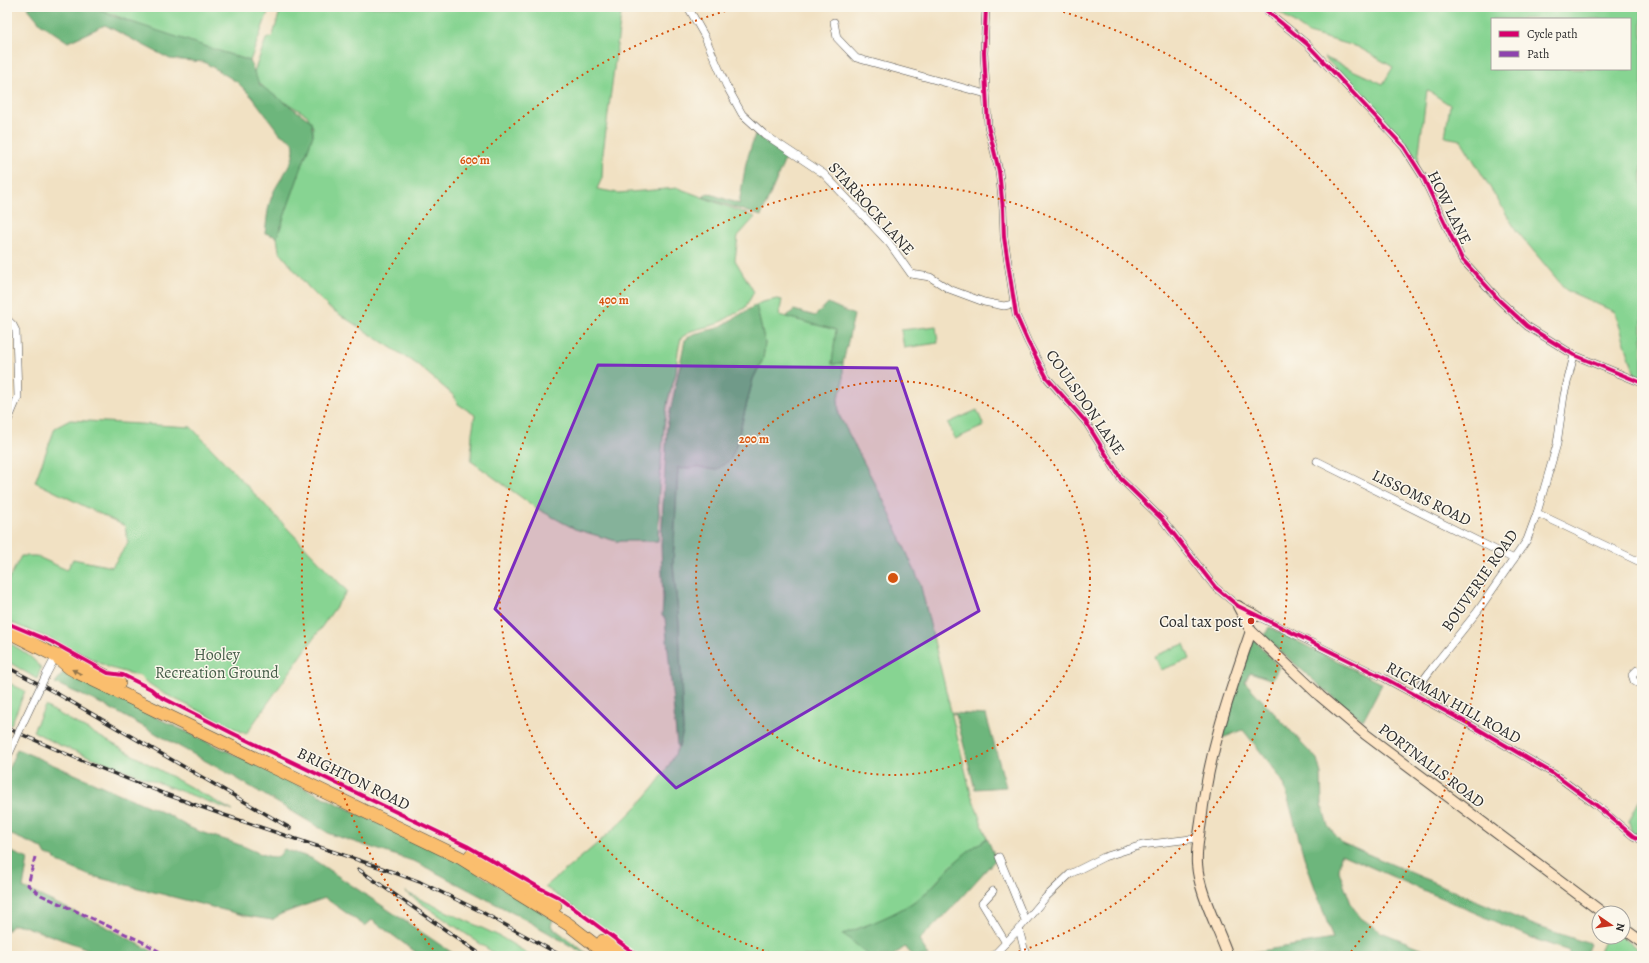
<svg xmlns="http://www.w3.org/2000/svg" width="1649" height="963" font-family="Alegreya,serif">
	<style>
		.green { fill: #87d492; stroke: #59805e; fill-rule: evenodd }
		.forest { fill: #6db67c; stroke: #4c7054 }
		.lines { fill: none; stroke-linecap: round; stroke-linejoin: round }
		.street-casing { stroke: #494642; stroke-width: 8 }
		.secondary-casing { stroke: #494642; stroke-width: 12 }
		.highway-casing { stroke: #494642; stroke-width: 14 }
		.street { stroke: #fff; stroke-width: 7 }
		.secondary { stroke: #fde5c5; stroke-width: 10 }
		.highway { stroke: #fabe6e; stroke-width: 13 }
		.rail-casing { stroke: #2b2b2b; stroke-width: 3.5 }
		.rail { stroke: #fbf7ec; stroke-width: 2; stroke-dasharray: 6; stroke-linecap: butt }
		.street-bridge-casing { stroke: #494642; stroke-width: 8; stroke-linecap: butt }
		.street-bridge { stroke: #fff; stroke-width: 7 }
		.quiet { stroke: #8e44ad; stroke-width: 3; stroke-dasharray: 6 3; stroke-linecap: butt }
		.cycleway-casing { stroke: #fbf7ec; stroke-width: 6 }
		.cycleway { stroke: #d6006c; stroke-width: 4 }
		.oneway { fill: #92744c }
		.marked { fill: #7b2cbf; fill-opacity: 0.2; stroke: #7b2cbf; stroke-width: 3; stroke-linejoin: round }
		.ring { fill: none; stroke: #d5540f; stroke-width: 2; stroke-dasharray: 2 4 }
		.poi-dot { fill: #c8321e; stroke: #fbf7ec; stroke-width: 1.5 }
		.labels { text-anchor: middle; stroke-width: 3; stroke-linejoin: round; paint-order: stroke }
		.street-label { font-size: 16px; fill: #2b2b2b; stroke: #fbf7ec }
		.poi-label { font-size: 16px; fill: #2b2b2b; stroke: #fbf7ec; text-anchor: end }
		.park-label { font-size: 16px; fill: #475e4a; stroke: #fbf7ec }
		.centre { fill: #d5540f; stroke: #fbf7ec; stroke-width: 2 }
		.ring-label { font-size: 12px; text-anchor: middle; font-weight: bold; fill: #d5540f; stroke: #fbf7ec; stroke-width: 3; stroke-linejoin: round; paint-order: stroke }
	</style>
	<rect width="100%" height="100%" fill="#fbf7ec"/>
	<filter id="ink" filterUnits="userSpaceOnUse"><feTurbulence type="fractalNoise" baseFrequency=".025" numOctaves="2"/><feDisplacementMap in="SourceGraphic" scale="8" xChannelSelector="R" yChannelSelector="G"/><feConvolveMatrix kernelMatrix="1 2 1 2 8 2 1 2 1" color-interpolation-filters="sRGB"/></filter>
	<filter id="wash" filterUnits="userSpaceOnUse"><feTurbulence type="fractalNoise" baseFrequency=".012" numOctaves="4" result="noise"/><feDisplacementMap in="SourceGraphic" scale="16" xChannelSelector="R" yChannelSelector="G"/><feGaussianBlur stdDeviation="0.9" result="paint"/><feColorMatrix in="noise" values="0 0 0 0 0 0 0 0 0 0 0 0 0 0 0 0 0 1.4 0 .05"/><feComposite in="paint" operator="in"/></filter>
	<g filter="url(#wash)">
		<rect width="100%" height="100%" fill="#f1e1c3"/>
		<g class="green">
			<path d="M95 7H270L250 61 141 26Z"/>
			<path d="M281 7H622L603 153 602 178 597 189 618 193 678 188 755 217 738 236 735 260 754 292 745 308 717 324 691 331 681 338 678 351 676 373 668 400 664 426 658 501 659 513 658 541H616L575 529 536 508 471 461 472 433 475 415 458 404 453 395 418 365 328 307 309 288 279 251 277 237 313 135V127L307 115 268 92 255 78 254 72 266 39 272 37 274 32Z"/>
			<path d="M1272 7H1642V383L1635 375 1615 312 1566 290 1516 230 1461 140 1445 137 1450 105 1427 90 1417 167 1384 118 1324 57 1383 84 1393 67 1358 47 1308 33ZM1492 19H1630V69H1492Z"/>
			<path d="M777 299 782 300 779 315 836 330 832 364 843 363V386L838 397 839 415 886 505 920 583 971 794 987 838C978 845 969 850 960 858 948 868 939 880 928 891 906 911 871 924 844 934L870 956H639L574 907 545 887C590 849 671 790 683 731L679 623 673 564 678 467 681 469 697 467 713 470 730 460 736 446 753 379 763 359 765 343 756 305 762 302Z"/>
			<path d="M936 326 938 343 904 348 901 330Z"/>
			<path d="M977 410 984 426 955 439 948 423Z"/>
			<path d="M70 420 191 427 347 591 246 734 163 693 145 681 140 676 110 668 55 641 7 621V583L21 556H36L67 570 73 559 112 567 128 543 125 526 35 482 55 428Z"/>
			<path d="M7 642C19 648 33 657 41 668L37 679 7 661Z"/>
			<path d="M1184 644 1190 659 1160 670 1154 656Z"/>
			<path d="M7 682 25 691 11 725 7 723Z"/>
			<path d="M45 706 233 811 59 745 33 731Z"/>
			<path d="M1642 795V835L1637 833 1632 836 1629 821Z"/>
			<path d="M405 892 499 936 532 956H498Z"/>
			<path d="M1606 937H1623L1642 953V956H1597Z"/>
		</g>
		<g class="forest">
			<path d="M27 7H95L113 16 250 61 254 72 260 85 311 121 313 135 277 237 265 233C267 222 267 209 271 199 276 180 299 162 293 142L280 134 253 98 237 82 204 62 170 59 105 25 68 42 41 24Z"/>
			<path d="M755 134 787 155 761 216 703 197 708 193 739 204 746 163Z"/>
			<path d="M828 303 854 315 843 363 832 364 836 330 786 317 794 310 815 316Z"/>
			<path d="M756 305 765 343 763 359 753 379 736 446 730 460 716 470 697 467 681 469 678 467 673 564 679 623 683 731 679 747 677 745 665 618 662 616 663 600 661 545 667 427 685 340 693 334 718 328Z"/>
			<path d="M1269 627 1382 684 1363 720 1343 706 1264 637Z"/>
			<path d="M1253 638 1279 667 1272 680 1250 672 1245 682 1317 759 1321 774 1322 805 1328 826 1342 843 1536 926 1590 944 1585 956H1569V951L1537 940 1341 854 1339 871 1352 906 1361 918 1381 932 1441 956H1378L1375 955 1370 956H1256L1254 952 1333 939 1304 857 1284 784 1272 766 1243 730 1222 738 1228 708Z"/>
			<path d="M63 673 458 861 553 919 551 926 590 956H588L528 921 416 862 330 834 231 775 106 706 55 683Z"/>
			<path d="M952 713 986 715 1006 787 975 789 956 715Z"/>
			<path d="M17 749 171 816C190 832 217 836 240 845 252 849 263 857 275 857 280 857 281 853 284 849L311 858 457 956H421L372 920 365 926 325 898 281 914 272 920 247 916 88 875 58 862 53 857 46 855 42 848 7 833V772Z"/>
			<path d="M987 838 996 859 949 911 919 940 929 956H913L905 947 892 956H870L843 934C871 924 906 911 928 891 939 881 948 868 960 858 968 850 978 845 987 838Z"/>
			<path d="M7 850 28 859 23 888 105 926 161 956H103L80 946 21 925H12L7 931Z"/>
		</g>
	</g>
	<g filter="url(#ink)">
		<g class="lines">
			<g class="street-casing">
				<g id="street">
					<path d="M688 7 705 37 726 85 742 114 764 134 824 174 889 243 911 274 930 277 949 289 984 302 1004 306 1013 304"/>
					<path d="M986 7 984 53 988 126 999 171 1003 209 1004 237 1016 315 1028 342 1047 378 1086 422 1121 479 1162 519 1215 587 1238 606"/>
					<path d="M1262 7 1307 44 1404 147 1423 177 1462 259 1500 301 1527 326 1574 355 1642 383"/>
					<path d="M834 22 837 38 856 58 986 94"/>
					<path d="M7 319 13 325 16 331 18 397 7 423"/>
					<path d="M1317 461 1514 559"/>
					<path d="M1537 513 1642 563"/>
					<path d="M1257 616 1384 678 1471 725 1554 774 1596 805 1633 836 1642 840"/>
					<path d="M1642 672 1637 670 1632 675 1634 681 1637 683 1642 681"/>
					<path d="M46 675 56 656"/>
					<path d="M1413 694 1433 667 1477 612 1527 540 1537 513 1557 444 1564 395 1574 355"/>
					<path d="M23 723 32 704"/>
					<path d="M999 857 1025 920"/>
					<path d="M993 891 982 903 1006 943"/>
					<path d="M1019 929 1026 956"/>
					<path d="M993 956 1019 929 1046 897 1070 874 1104 857 1142 845 1199 838"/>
				</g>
			</g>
			<g class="secondary-casing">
				<g id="secondary">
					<path d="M1238 606 1251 631 1320 696 1365 734 1603 913"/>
					<path d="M1239 607 1257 616"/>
					<path d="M1623 928 1642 942"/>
					<path d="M1228 956C1218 927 1199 894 1197 864 1196 850 1199 835 1201 822 1208 754 1229 695 1251 631"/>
				</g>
			</g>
			<g class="highway-casing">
				<g id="highway">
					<path d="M7 631 56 656 70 668 79 673 461 858 568 924 609 956"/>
					<path d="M57 656 74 659 119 683"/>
					<path d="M471 855 509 876 555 906"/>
					<path d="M603 941 622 956"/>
				</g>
			</g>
			<use href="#street" class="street"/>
			<use href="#secondary" class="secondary"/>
			<use href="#highway" class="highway"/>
			<g class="rail-casing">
				<g id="rail">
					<path d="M7 667 56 693 290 828"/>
					<path d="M7 728 85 762 165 794 221 814 379 867 420 882 480 911 562 956"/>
					<path d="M358 869 483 956"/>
				</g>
			</g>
			<use href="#rail" class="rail"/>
			<g class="street-bridge-casing">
				<g id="street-bridge">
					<path d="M32 704 46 675"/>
					<path d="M9 754 23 723"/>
				</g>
			</g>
			<use href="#street-bridge" class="street-bridge"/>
			<path class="quiet" d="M35 857 28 885 41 895 143 942 167 956"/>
			<g class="cycleway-casing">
				<g id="cycleway">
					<path d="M986 7 984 53 988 126 999 171 1003 209 1004 237 1016 315 1028 342 1047 378 1086 422 1121 479 1162 519 1215 587 1238 606 1384 678 1471 725 1554 774 1596 805 1633 836 1642 840"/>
					<path d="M1262 7 1307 44 1404 147 1423 177 1462 259 1500 301 1527 326 1574 355 1642 383"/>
					<path d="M7 623 52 642 108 673 123 675 151 689 159 696 232 733 467 846 540 888 560 898 638 956"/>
				</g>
			</g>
			<use href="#cycleway" class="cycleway"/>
		</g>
		<defs><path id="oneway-solid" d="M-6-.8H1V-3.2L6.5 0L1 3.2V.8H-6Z"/></defs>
		<use class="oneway" href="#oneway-solid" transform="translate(77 672) rotate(-153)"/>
	</g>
	<path class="marked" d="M598 365 897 368 979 611 676 788 495 609Z"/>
	<g class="ring">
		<circle cx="893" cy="578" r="197"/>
		<path d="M781 956A394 394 0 1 1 1005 956"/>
		<path d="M437 954A591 591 0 0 1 740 7M1046 7A591 591 0 0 1 1349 954"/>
	</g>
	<circle class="poi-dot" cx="1251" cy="621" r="4"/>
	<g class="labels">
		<g class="street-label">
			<text transform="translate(1450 207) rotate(64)" y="6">HOW LANE</text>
			<text transform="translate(872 208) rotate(48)" y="6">STARROCK LANE</text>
			<text transform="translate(1086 402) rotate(55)" y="6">COULSDON LANE</text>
			<text transform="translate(1422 497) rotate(26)" y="6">LISSOMS ROAD</text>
			<text transform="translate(1479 580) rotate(-55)" y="6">BOUVERIE ROAD</text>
			<text transform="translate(1454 702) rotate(29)" y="6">RICKMAN HILL ROAD</text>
			<text transform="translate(1432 765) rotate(37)" y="6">PORTNALLS ROAD</text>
			<text transform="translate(354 778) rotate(26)" y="6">BRIGHTON ROAD</text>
		</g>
		<g class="poi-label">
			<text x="1243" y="627">Coal tax post</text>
		</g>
		<g class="park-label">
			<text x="217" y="660">Hooley<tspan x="217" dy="18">Recreation Ground</tspan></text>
		</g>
	</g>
	<circle cx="893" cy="578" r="6" class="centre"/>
	<g class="ring-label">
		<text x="475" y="164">600 m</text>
		<text x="614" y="304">400 m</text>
		<text x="754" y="443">200 m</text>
	</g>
	<rect width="1649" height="963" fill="none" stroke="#fbf7ec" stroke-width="24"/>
	<rect x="1491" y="18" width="140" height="52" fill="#fbf7ec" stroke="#a8a59f"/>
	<rect x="1499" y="31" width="20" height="6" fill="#d6006c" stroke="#a8a59f"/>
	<text x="1527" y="38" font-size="12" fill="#2b2b2b">Cycle path</text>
	<rect x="1499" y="51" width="20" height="6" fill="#8e44ad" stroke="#a8a59f"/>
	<text x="1527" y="58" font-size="12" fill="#2b2b2b">Path</text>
	<g transform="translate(1611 925) rotate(103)"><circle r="19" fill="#fbf7ec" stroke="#a8a59f"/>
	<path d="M0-3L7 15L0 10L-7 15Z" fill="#c8321e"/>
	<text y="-6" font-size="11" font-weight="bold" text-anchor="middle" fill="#2b2b2b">N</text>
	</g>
</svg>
